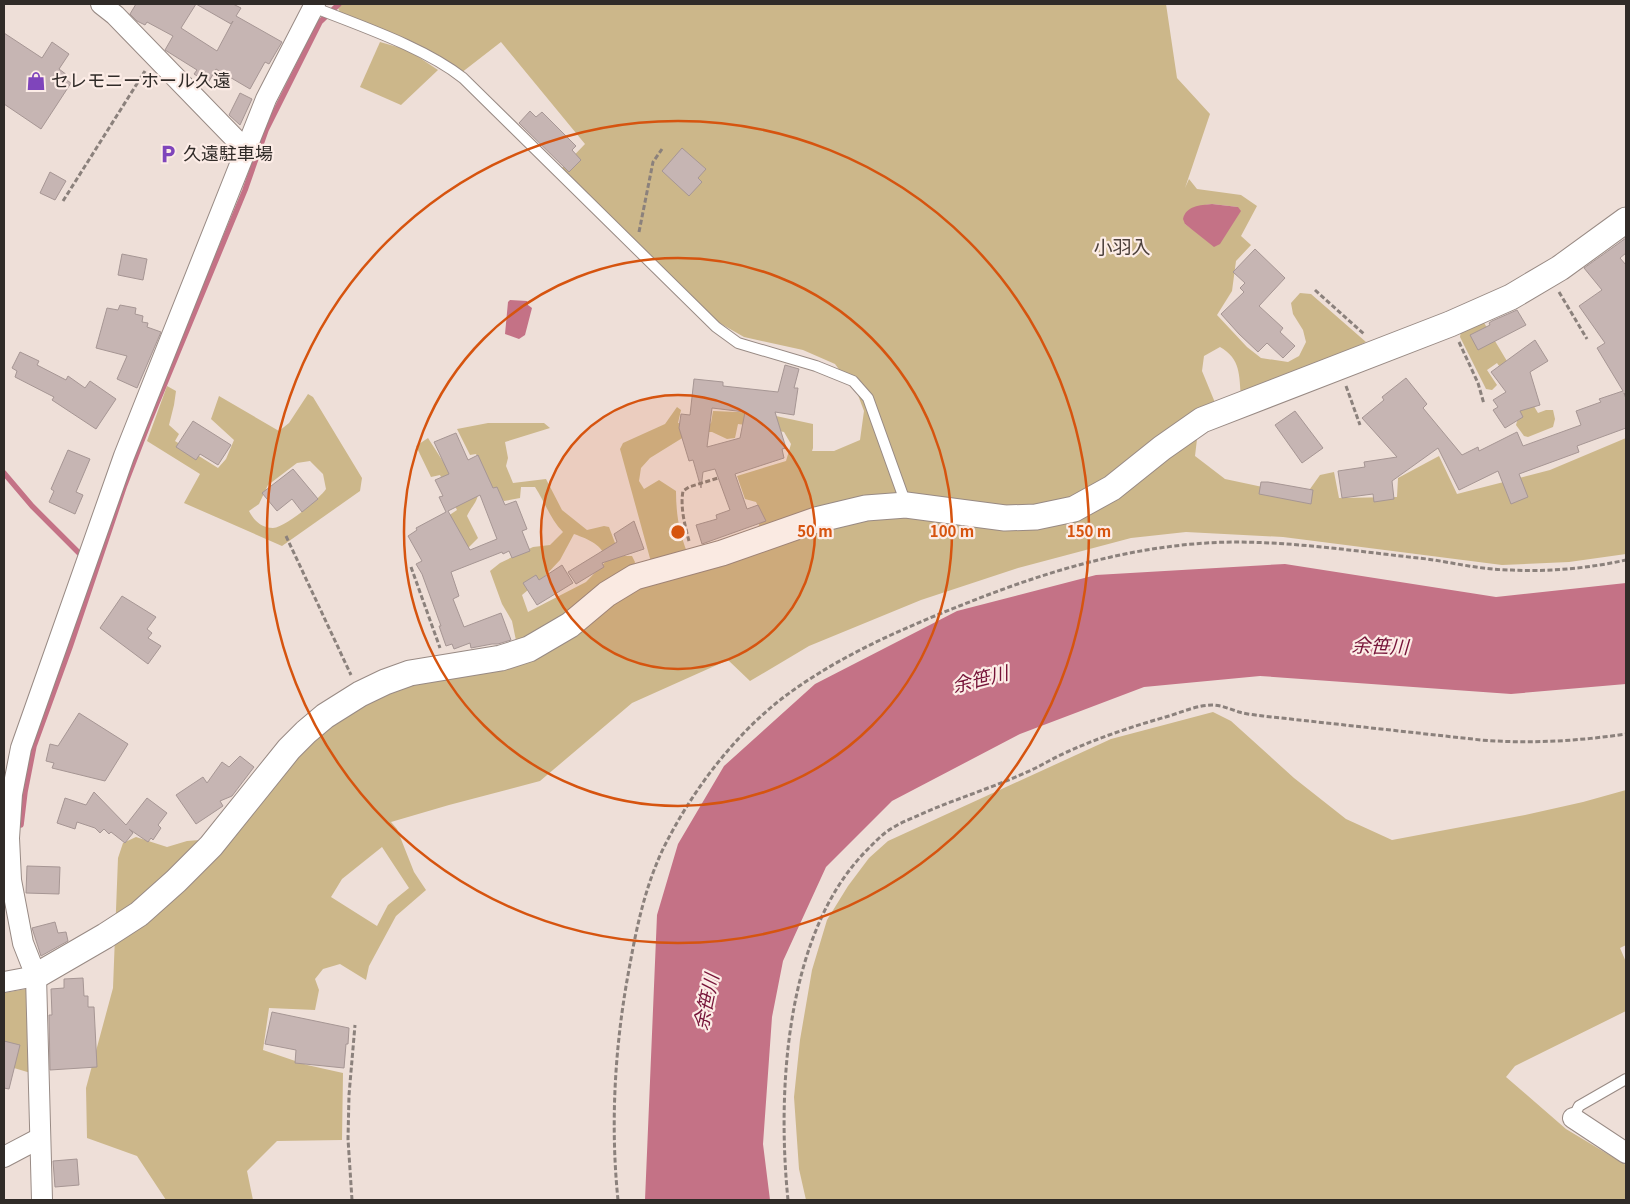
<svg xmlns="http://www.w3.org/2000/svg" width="1630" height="1204" font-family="Georgia,'Noto Sans JP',serif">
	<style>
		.green { fill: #ccb78a; fill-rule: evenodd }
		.water { fill: #c47286 }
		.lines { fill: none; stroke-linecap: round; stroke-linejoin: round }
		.stream { stroke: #c47286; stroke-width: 5.5 }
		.building { fill: #c6b5b3; stroke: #a69694; fill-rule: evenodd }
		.service-casing { stroke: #988a84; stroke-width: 12 }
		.minor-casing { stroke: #988a84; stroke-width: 22 }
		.tertiary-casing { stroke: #988a84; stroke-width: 27 }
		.path { stroke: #8b817c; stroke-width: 3; stroke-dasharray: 5 2.5; stroke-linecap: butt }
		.service { stroke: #fff; stroke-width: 10 }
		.minor { stroke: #fff; stroke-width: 20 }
		.tertiary { stroke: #fff; stroke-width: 25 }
		.ring { fill: none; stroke: #d6540f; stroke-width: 2.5 }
		.labels { text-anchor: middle; stroke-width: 4.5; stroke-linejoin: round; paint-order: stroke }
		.poi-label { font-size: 18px; fill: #302b28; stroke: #fcece6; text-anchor: start }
		.neighbourhood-label { font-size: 19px; fill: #4c403b; stroke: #fcece6 }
		.water-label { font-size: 19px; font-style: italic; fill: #761338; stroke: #fcece6 }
		.centre { fill: #d6540f; stroke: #fcece6; stroke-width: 2.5 }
		.ring-label { font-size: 15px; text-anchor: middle; font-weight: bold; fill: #d6540f; stroke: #fcece6; stroke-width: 4.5; stroke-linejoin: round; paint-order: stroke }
	</style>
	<rect width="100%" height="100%" fill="#eedfd8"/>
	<g class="green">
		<path d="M336 4H1166L1177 78 1210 114 1185 188 1189 179 1197 189 1241 195 1257 206 1241 236 1251 245 1236 261 1232 291 1217 315 1247 347 1261 358 1288 362 1299 356 1306 342 1303 330 1293 314 1291 303 1300 293 1311 294 1366 342 1317 365 1241 397C1239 375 1241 359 1220 347L1204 356 1202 371 1216 405 1200 414 1195 456 1225 479 1305 496 1320 475 1334 472 1339 498 1397 497 1398 478 1439 456 1457 494 1550 470 1626 438V554L1569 562 1502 565 1283 537 1186 532 1131 538 1018 568 921 600 809 646 750 681 728 660 632 703 540 781 449 805 391 822 397 829 414 872 426 890 396 916 369 966 366 980 340 964 323 969 315 979 319 990 315 1010 269 1008 263 1050 307 1065 343 1073 342 1140 277 1141 247 1171 253 1200H166L137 1156 87 1138 86 1088 113 988 118 858 123 843 136 837 167 847 187 841 212 839 304 742 379 692 520 660 512 621 502 604 490 571 500 563 533 547 550 545 563 532C550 519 545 502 535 487H521L520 498 504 501 489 488 478 494C477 503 471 507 467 516L478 538 468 548 448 516 457 510 440 475 431 477 416 446 428 438 451 474 485 476 476 454 470 455 457 429 488 423H544L550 428 505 442 508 458 506 466 513 483 546 479 562 510 587 530 604 526 609 527 620 556H632L635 562 632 570 752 548 762 515 756 502 745 499 737 476 786 461 791 444 784 432 762 427 738 424 735 438 727 439 712 432H692L650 458 641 468 639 481 644 489 659 480 676 491C676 513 679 532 687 552L651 562 620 449 623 443 665 424 677 407 681 410 678 423 707 426 711 423 713 411 762 413 813 424V448L812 451H834L860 440 864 411 858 395 835 364 803 350 744 337 716 321 561 169 585 144 501 42 461 73 440 56 378 28 341 14ZM1212 204 1238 207 1192 229 1185 224 1205 205ZM574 534C590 540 601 544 607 560L586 582 528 612 522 595 546 575 560 560ZM382 847 409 888 388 905 377 926 331 897 342 879Z"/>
		<path d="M380 42 408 50 438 70 401 105 360 87Z"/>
		<path d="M1483 321 1538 413 1546 410H1553L1555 419 1553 427 1528 437 1524 436 1516 425 1523 401 1497 363 1487 370 1497 385 1492 390 1486 389 1460 337 1461 331Z"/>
		<path d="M167 386 176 391 174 405 169 425 179 434 175 441 218 468 226 459 234 440 211 419 219 396 279 431 289 423 308 394 313 397 362 478 360 491 282 546 184 503 200 474 147 441ZM310 461 323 474 326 489C319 499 286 527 273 528 262 528 254 521 249 511L259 504 268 485 297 463Z"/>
		<path d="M1213 712 1231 721 1294 778 1346 819 1392 840 1525 815 1583 802 1626 790V945L1620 948 1626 962V1011L1515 1066 1506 1077 1566 1129 1626 1165V1200H806L799 1169 794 1097 800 1040 812 970 827 920 848 886 869 858 888 841 1111 739Z"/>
		<path d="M31 988 34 1074 4 1065V993Z"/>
	</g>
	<g class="water">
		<path d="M1212 204 1238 207 1241 211 1220 244 1214 247 1185 224 1183 219C1186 206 1200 205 1212 204Z"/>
		<path d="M510 300 527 301 528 305 532 308 525 335 519 339 505 334 508 302Z"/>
		<path d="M1285 564 1496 597 1626 583V684L1511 694 1260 676 1144 687 1020 734 892 801 826 867 783 961 772 1017 763 1144 770 1200H645L657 915 678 844 724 766 815 684 957 611 1096 575Z"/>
	</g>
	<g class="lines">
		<g class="stream">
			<path d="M4 473 32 506 84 558"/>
			<path d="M21 825 25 792 34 746 70 647 124 487 149 422 245 190 266 130 320 22 339 4"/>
		</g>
	</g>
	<g class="building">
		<path d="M136 4H233L241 8 236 16 282 42 269 64 265 62 250 89 216 69 208 83 194 74 197 70 165 50 173 36 147 22 145 25 137 21 130 14ZM196 4 231 24 233 21 217 51 181 28Z"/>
		<path d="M4 33 42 58 52 42 69 54 59 69 67 75 65 79 71 83 41 129 4 104Z"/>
		<path d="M240 93 252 99 240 125 229 115Z"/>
		<path d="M530 111 536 117 542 112 576 146 572 150 581 160 569 172 519 123Z"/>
		<path d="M682 148 706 169 698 178 702 182 689 196 662 171Z"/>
		<path d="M50 172 66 181 55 200 40 193Z"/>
		<path d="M1626 238V253L1620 258 1626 265V396L1624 393 1626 399V428L1577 446 1579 452 1519 474 1528 497 1511 504 1498 471 1459 490 1438 448 1392 481 1394 499 1374 502 1373 494 1342 498 1338 471 1365 467 1364 462 1397 457 1362 418 1384 400 1382 397 1406 378 1427 404 1423 408 1462 455 1478 447 1479 451 1517 432 1523 446 1581 425 1576 411 1601 402 1599 399 1623 391 1597 348 1605 343 1579 306 1602 290 1584 268Z"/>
		<path d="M1255 249 1285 278 1259 306 1283 328 1280 332 1295 346 1283 358 1267 343 1258 352 1239 334 1221 314 1244 292 1240 288 1245 283 1233 272Z"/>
		<path d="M122 254 147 259 143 280 118 275Z"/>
		<path d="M120 305 136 308 135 314 143 316 142 322 148 323 147 327 161 332 137 388 117 379 127 356 96 348 107 308 118 310Z"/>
		<path d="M1517 310 1526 325 1478 350 1470 335 1490 325 1489 323 1492 321Z"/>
		<path d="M1535 340 1548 361 1530 372 1540 405 1520 411 1523 417 1505 428 1493 410 1498 407 1493 400 1506 392 1491 372Z"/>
		<path d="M20 352 39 361 37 365 66 380 68 376 85 388 90 381 116 399 96 429 52 400 54 397 15 377 17 371 12 368Z"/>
		<path d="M785 365 799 369 794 388H798L794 415 775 412 786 448 782 449 784 458 735 474 747 509 758 505 766 521 702 544 696 525 717 519 716 515 730 510 715 469 703 472 701 488 693 460 689 461 679 428 681 414 690 415 694 379 723 382V386L778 392ZM712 408 745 412 740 438 707 447Z"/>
		<path d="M1295 411 1323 448 1302 463 1275 425Z"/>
		<path d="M193 421 231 445 218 465 200 454 196 460 176 447Z"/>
		<path d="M456 433 468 460 478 455 493 488 497 487 505 505 516 501 527 529 522 531 530 551 512 558 509 551 503 554 502 552 451 572 459 596 453 599 464 627 501 613 511 640 498 644H492L471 648 470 643 454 649 452 644 446 646 439 626H441L422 574 416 564 422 561 408 536 417 530 416 528 446 512 439 497 443 496 435 480 449 474 434 442ZM480 495 497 539 470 550 448 511Z"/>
		<path d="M68 450 90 459 76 492 83 495 75 514 49 502 54 491 51 489Z"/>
		<path d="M293 469 318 499 302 512 292 499 277 511 262 493Z"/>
		<path d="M1261 482H1268L1313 490 1311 504 1259 494Z"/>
		<path d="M634 521 644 549 602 563 604 567 576 584 568 572 617 542 614 534Z"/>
		<path d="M562 565 573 583 537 605 523 583 536 575 539 580Z"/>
		<path d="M122 596 156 617 147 629 152 633 148 638 161 646 148 664 100 628Z"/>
		<path d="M79 713 128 744 105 781 52 768 54 763 46 761 50 744 58 746Z"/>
		<path d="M240 756 254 767 232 796 220 801 223 806 196 824 176 795 203 777 207 783 222 762 229 767Z"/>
		<path d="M94 792 126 825 147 798 167 813 158 825 161 828 153 840 151 838 148 842 129 829 133 833 125 843 111 832 109 834 104 829 100 833 95 828 77 822 75 829 57 823 65 798 86 805Z"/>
		<path d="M27 866 60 867 59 894 26 893Z"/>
		<path d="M55 922 58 933 66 932 68 941 41 956 32 928Z"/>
		<path d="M83 978 84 996H88V1007H94L97 1067 50 1070 49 1015H52L51 989 64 988V979Z"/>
		<path d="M272 1012 349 1028 348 1044H346L344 1068 295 1063 296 1050 265 1044Z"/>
		<path d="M4 1041 20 1045 9 1089 4 1088Z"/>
		<path d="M77 1159 79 1185 55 1187 53 1161Z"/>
	</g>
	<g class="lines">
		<g class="service-casing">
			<g id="service">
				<path d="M313 7C360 26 424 47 463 78L716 327 738 343 816 366 853 381 868 398 906 504"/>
				<path d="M1573 1118 1579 1106 1626 1079"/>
			</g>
		</g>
		<g class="minor-casing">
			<g id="minor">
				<path d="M101 4 115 15 246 150"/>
				<path d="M4 982 36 976"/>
				<path d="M1573 1118 1626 1153"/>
				<path d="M4 1157 40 1138"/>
				<path d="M42 1200 36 976 23 943 11 880 9 838 12 794 21 748 124 456 266 99 315 4"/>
			</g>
		</g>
		<g class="tertiary-casing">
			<path id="tertiary" d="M36 976 105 936 139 914 176 881 211 846 289 749 306 732 325 716 360 694 385 682 410 673 501 658 529 649 570 625 607 594 635 577 722 553 816 520 866 508 906 505 1005 518 1036 517 1074 509 1112 488 1162 448 1202 420 1450 324 1511 297 1560 268 1626 220"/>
		</g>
		<g class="path">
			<path d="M63 201 145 71"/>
			<path d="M639 232 653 162 662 149"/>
			<path d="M1315 290 1365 335"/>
			<path d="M1559 292 1587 339"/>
			<path d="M1459 342 1478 383 1484 404"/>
			<path d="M1346 386 1360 425"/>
			<path d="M286 536 351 675"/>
			<path d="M689 541C685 526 680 507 683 491L689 487 718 478"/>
			<path d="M411 567 440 648"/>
			<path d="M352 1200 348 1139 349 1095 355 1025"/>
			<path d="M618 1200C610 1122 615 1042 630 964 637 925 646 884 664 847 692 791 734 735 784 697 837 657 901 629 962 605 1049 570 1139 543 1234 542 1298 542 1362 552 1427 559 1455 563 1483 570 1512 570 1549 572 1590 568 1626 560"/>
			<path d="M788 1200C777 1092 785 932 867 850 875 842 883 833 894 827 902 822 911 819 919 815 955 799 992 788 1027 772 1041 766 1053 758 1067 752 1100 737 1134 726 1169 716 1182 712 1198 705 1212 705 1221 705 1230 709 1239 712 1246 714 1255 715 1263 716L1481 740C1529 744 1578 741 1626 734"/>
		</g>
		<use href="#service" class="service"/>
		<use href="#minor" class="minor"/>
		<use href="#tertiary" class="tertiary"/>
	</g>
	<circle cx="678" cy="532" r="137" fill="#d6540f" fill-opacity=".12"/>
	<g class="ring">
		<circle cx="678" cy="532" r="137"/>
		<circle cx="678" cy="532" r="274"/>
		<circle cx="678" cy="532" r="411"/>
	</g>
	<defs>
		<g id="shop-bare" transform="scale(1.5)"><path d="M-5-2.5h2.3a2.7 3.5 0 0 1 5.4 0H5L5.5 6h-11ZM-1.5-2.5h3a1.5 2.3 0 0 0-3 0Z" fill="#7f45bb" stroke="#fcece6" stroke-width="2.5" paint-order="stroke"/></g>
		<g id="parking-bare" transform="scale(1.5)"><path d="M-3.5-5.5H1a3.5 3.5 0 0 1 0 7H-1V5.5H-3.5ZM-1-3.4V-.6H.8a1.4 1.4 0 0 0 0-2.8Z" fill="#7f45bb" stroke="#fcece6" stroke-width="2.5" paint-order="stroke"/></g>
	</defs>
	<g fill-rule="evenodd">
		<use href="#shop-bare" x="36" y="81"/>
		<use href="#parking-bare" x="168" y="154"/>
	</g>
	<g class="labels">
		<g class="poi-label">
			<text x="51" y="87">セレモニーホール久遠</text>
			<text x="183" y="160">久遠駐車場</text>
		</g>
		<g class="neighbourhood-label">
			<text x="1122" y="254">小羽入</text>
		</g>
		<g class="water-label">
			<text transform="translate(1380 646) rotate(2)" y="7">余笹川</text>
			<text transform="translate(980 679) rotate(-14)" y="7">余笹川</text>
			<text transform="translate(706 1002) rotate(-78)" y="7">余笹川</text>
		</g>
	</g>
	<circle cx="678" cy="532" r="8" class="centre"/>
	<g class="ring-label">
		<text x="815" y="537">50 m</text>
		<text x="952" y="537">100 m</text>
		<text x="1089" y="537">150 m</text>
	</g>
	<rect width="1630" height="1204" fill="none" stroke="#302b28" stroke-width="10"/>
</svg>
